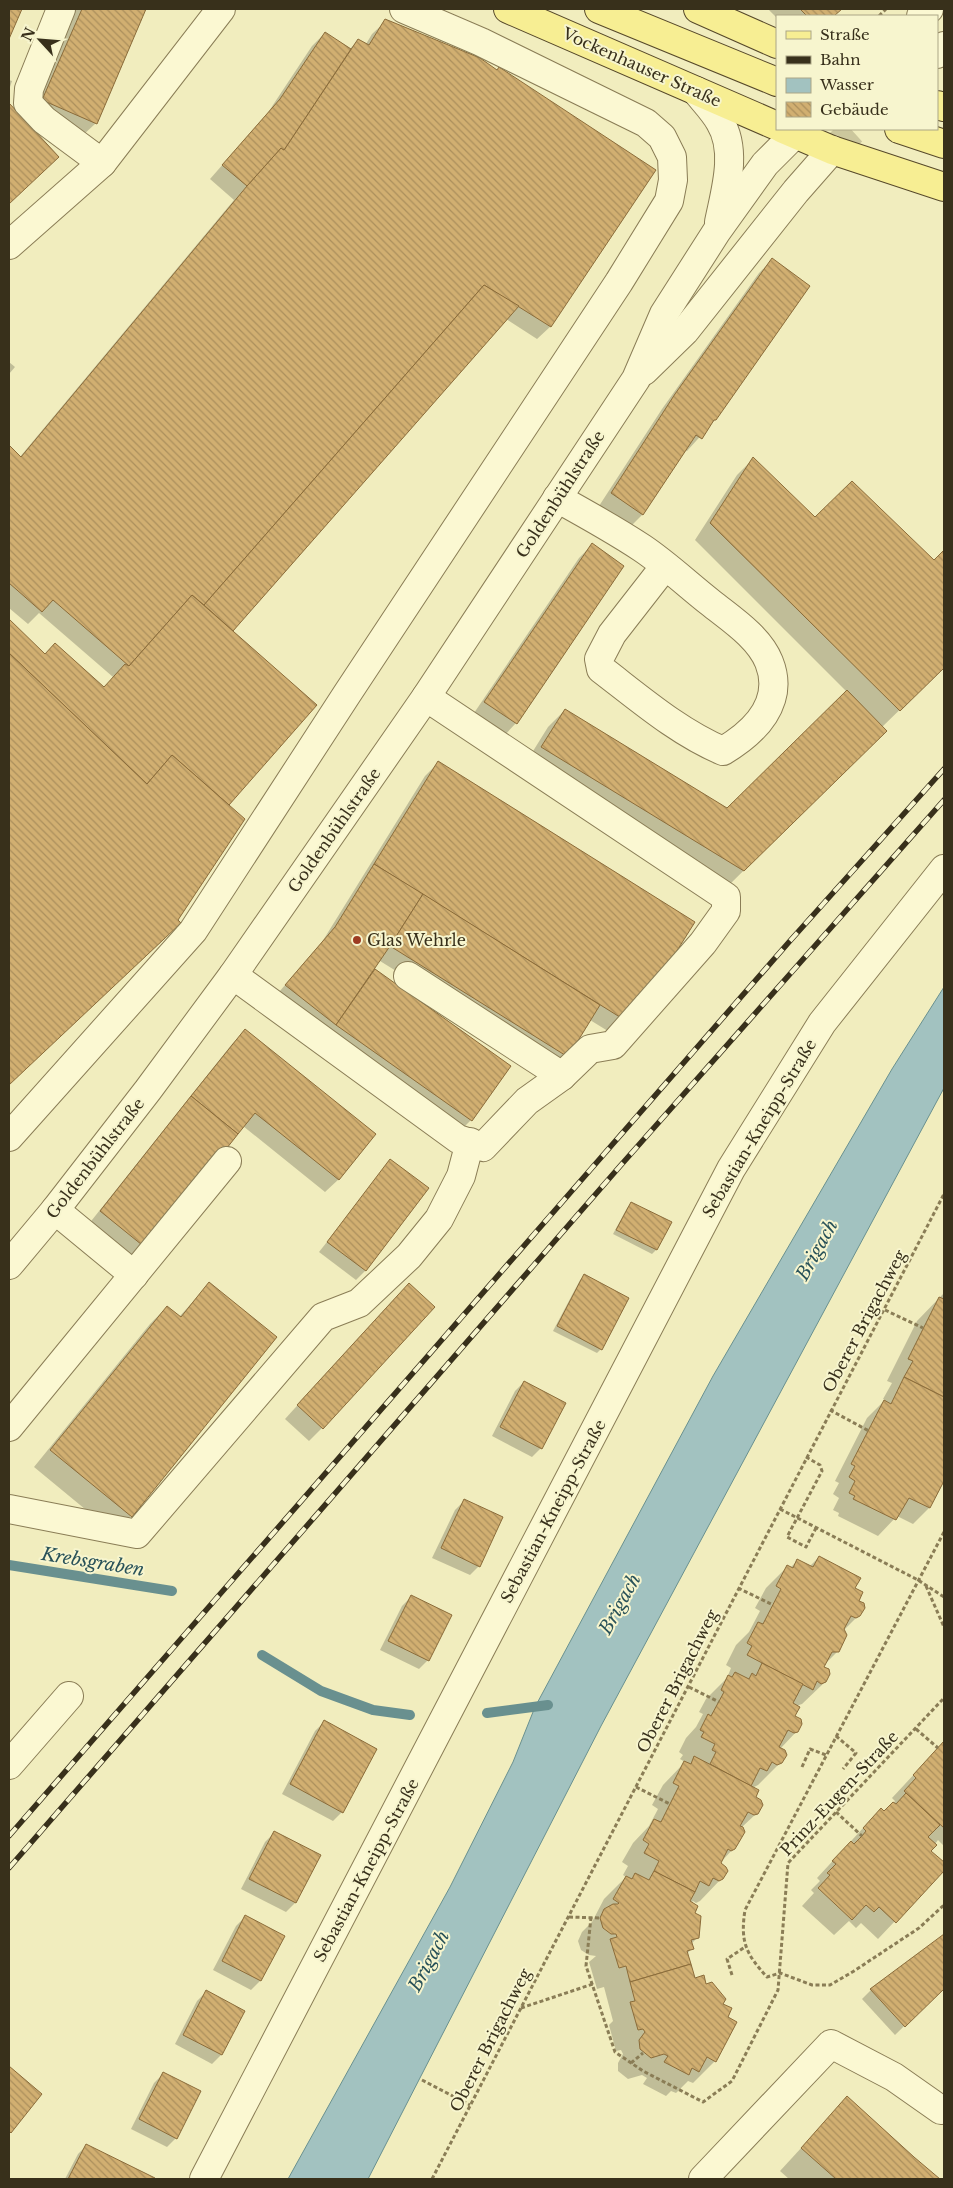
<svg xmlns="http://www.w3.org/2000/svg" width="953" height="2188" font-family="'Libre Baskerville',serif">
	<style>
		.water { fill: #a2c2c0; stroke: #69908f }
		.shadow { fill: #0003 }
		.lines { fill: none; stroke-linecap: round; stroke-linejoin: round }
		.stream { stroke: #69908f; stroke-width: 10 }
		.building { fill: url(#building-back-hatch); stroke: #8b6c3a }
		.minor-tunnel { stroke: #ccc79d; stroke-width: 28; stroke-dasharray: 28 14; stroke-linecap: butt }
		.minor-casing { stroke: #8a7d56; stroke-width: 30 }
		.major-casing { stroke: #57492a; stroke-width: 30 }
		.path { stroke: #8a7d56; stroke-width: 3; stroke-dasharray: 4 2.5; stroke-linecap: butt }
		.minor { stroke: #fbf8d2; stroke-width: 28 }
		.major { stroke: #f7ee93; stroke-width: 28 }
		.rail-casing { stroke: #38301b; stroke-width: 5.5 }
		.rail { stroke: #f7f5ce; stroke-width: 4; stroke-dasharray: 11; stroke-linecap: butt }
		.poi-dot { fill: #9d3c22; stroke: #f7f5ce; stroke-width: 2 }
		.labels { text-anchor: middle; stroke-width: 4; stroke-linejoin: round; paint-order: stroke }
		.street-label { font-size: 16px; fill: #38301b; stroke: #f7f5ce }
		.poi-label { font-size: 16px; fill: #38301b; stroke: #f7f5ce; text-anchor: start }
		.water-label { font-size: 18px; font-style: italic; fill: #295259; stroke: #f7f5ce }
	</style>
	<defs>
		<pattern id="building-back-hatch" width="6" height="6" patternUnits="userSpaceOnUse" patternTransform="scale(1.25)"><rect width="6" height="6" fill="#d1af71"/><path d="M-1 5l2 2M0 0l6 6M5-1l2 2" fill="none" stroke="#ab8f5c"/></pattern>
	</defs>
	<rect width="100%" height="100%" fill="#f1edbe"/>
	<path class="water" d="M944 987V1088L601 1726 368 2179H288L450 1887 513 1762 535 1707 713 1376 892 1069Z"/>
	<g class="shadow">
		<path d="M75 9H144L96 123 82 136 30 114Z"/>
		<path d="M768 9H841L833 16H777V18Z"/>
		<path d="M386 21 551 326 537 339 506 319 232 631 227 805 167 936 9 1084V621L45 655 104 688 113 677 39 613 28 624 9 608V447L19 458 234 200 210 179 267 114 312 46 325 33 350 49 358 40 366 44 372 34Z"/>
		<path d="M9 80 12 81 9 90Z"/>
		<path d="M9 105 57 157 9 203Z"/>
		<path d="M772 260 715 420 687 451 685 450 642 515 629 528 599 506 662 409 759 273Z"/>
		<path d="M9 362 15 367 9 374Z"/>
		<path d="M753 459 815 519 934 561 944 552V667L882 727 885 731 727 887 525 764 548 727 565 710 727 809 847 692 695 540 737 475Z"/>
		<path d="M592 545 623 566 516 723 503 737 472 716 579 558Z"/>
		<path d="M438 763 693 922 616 1036 590 1020 554 1069 380 961 373 969 510 1066 471 1120 458 1133 273 999 322 942 425 776Z"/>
		<path d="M245 1031 339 1179 325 1192 243 1126 133 1261 88 1225 232 1044Z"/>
		<path d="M391 1161 427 1189 365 1271 356 1280 319 1252Z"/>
		<path d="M631 1203 656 1250 652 1254 613 1234 627 1208Z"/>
		<path d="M584 1276 601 1349 597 1353 553 1331 580 1280Z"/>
		<path d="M209 1284 276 1338 131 1516 114 1533 34 1467 150 1324 167 1307 179 1317Z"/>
		<path d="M944 1293V1478L929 1508 913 1524 897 1516 878 1536 838 1516 839 1513 833 1510 839 1498 833 1494 839 1483 835 1481 867 1418 885 1400 883 1399 892 1383 887 1381 917 1321Z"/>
		<path d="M395 1298 322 1428 309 1441 285 1419Z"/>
		<path d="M524 1382 541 1448 532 1457 492 1436 515 1391Z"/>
		<path d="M464 1501 479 1566 470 1575 432 1558 455 1510Z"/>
		<path d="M819 1557 853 1589 859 1615 843 1631 838 1651 823 1666 825 1682 802 1704 796 1706 794 1716 797 1731 780 1749 781 1762 758 1785 752 1788 757 1813 742 1827 734 1848 719 1864 722 1878 700 1901 696 1903 693 1901 691 1903 698 1937 691 1944 692 1948 687 1954 694 1979 705 1986 721 2005 715 2061 693 2083 688 2081 676 2093 671 2091 666 2096 643 2084 647 2078 642 2075 628 2079 618 2071V2063L623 2054 621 2050 616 2051 609 2025 613 2021 604 1987 597 1989 589 1962 596 1956 589 1955 581 1950 578 1941 582 1932 592 1922 604 1899 626 1877 623 1875 628 1866 622 1862 633 1843 649 1826 658 1809 652 1805 663 1785 685 1762 680 1759 683 1755 679 1752 686 1738 696 1727 703 1714 699 1712 706 1699 727 1678 731 1668 726 1665 736 1645 749 1632 760 1611 755 1608 766 1588 788 1566 790 1568 798 1560 809 1567Z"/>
		<path d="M411 1597 428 1660 419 1669 380 1650 402 1606Z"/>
		<path d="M324 1722 342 1812 333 1821 282 1794 315 1731Z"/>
		<path d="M944 1742V1846L938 1840 930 1851 944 1864V1869L878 1939 861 1923 856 1928 849 1921 834 1935 802 1906 814 1893 811 1890 820 1881 817 1878 864 1827 887 1810 895 1801 892 1798Z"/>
		<path d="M274 1833 319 1856 295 1903 286 1912 241 1889 265 1842Z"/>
		<path d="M245 1917 283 1936 260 1981 251 1990 213 1970 236 1926Z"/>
		<path d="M944 1936V1987L895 2035 862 1999 871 1990Z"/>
		<path d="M206 1992 243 2011 221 2055 212 2064 175 2044 197 2001Z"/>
		<path d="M9 2068 40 2095 9 2133Z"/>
		<path d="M163 2074 176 2138 167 2147 131 2129 154 2083Z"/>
		<path d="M847 2098 938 2179H789L780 2171Z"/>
		<path d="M87 2145 153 2179H65L78 2154Z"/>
	</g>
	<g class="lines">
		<g class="stream">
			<path d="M9 1565 172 1591"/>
			<path d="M262 1655 321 1691 373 1710 410 1715"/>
			<path d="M487 1713 548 1705"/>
		</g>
	</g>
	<g class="building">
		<path d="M9 9H22L9 39Z"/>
		<path d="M82 9H146L97 124 42 100Z"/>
		<path d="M800 9H842L834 16H807Z"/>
		<path d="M385 19 480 58 497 70 499 67 656 170 551 327 484 285 204 605 192 595 129 666 53 600 42 612 9 583V445L21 457 247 186 281 148 284 150 358 39 369 45Z"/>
		<path d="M325 32 351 49 284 150 281 148 247 186 222 165 280 99Z"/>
		<path d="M9 103 59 157 9 204Z"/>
		<path d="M772 258 810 286 716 420H714L702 439 696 435 643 515 611 493 675 394Z"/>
		<path d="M484 285 519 306 233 631 204 605Z"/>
		<path d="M753 457 815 517 852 481 934 560 944 550V668L900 711 710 523Z"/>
		<path d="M592 543 624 566 517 724 484 702Z"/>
		<path d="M192 595 317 705 229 805 172 755 147 784 9 653V619L45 654 55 643 104 687 125 664 129 666Z"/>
		<path d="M9 653 147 784 172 755 245 819 178 920 181 923 9 1085Z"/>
		<path d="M847 690 887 731 744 871 541 747 565 709 727 808Z"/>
		<path d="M438 761 695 922 631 1024 374 864Z"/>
		<path d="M374 864 423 894 390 946 336 1025 285 985 335 927Z"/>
		<path d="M423 894 600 1005 568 1057 390 946Z"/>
		<path d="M375 969 511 1066 472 1121 336 1025Z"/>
		<path d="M245 1029 376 1134 339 1180 255 1113 238 1134 191 1096Z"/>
		<path d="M191 1096 238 1134 147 1249 100 1211Z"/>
		<path d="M390 1159 429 1188 366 1271 327 1242Z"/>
		<path d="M631 1202 672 1222 657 1250 616 1230Z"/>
		<path d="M584 1274 629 1298 602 1350 557 1326Z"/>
		<path d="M209 1282 277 1337 132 1517 50 1450 167 1306 181 1317Z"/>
		<path d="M409 1283 435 1307 323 1429 297 1405Z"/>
		<path d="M939 1297 944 1299V1397L904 1377 913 1361 908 1359Z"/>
		<path d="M904 1377 944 1397V1481L930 1508 909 1498 896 1520 853 1499 855 1496 849 1493 855 1481 849 1477 855 1466 851 1464 884 1400 891 1404Z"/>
		<path d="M524 1381 566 1403 542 1449 500 1427Z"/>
		<path d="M464 1499 503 1517 480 1567 441 1548Z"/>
		<path d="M819 1556 861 1578 855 1588 863 1592 859 1601 864 1603 865 1608 860 1616 856 1618 851 1616 844 1629 847 1635 839 1652H832L824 1667 829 1669 830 1674 826 1682 821 1684 817 1681 813 1690 747 1655 752 1646 747 1643 758 1622 763 1624 781 1589 776 1586 787 1565 793 1568 797 1559 813 1567Z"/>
		<path d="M411 1595 452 1615 429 1661 388 1641Z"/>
		<path d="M762 1663 803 1684 793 1703 800 1707 795 1716 801 1719 802 1724 798 1732 794 1733 788 1730 779 1747 785 1750 787 1755 782 1763 777 1765 772 1762 767 1771 760 1768 751 1786 710 1764 716 1752 712 1750 715 1744 701 1737 704 1732 700 1730 708 1714 711 1716 724 1692 721 1690 728 1675 732 1677 735 1672 749 1679 752 1673 756 1676Z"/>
		<path d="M324 1720 377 1749 343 1813 290 1784Z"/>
		<path d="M944 1741V1828L904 1791 916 1778 913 1775Z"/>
		<path d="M694 1756 759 1790 756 1797 761 1800 763 1805 758 1814 754 1815 748 1812 740 1826 743 1827 745 1832 735 1849 731 1851 728 1849 721 1863 726 1867 728 1871 723 1879 719 1881 713 1878 709 1886 700 1881 695 1892 654 1871 659 1861 644 1853 649 1844 643 1840 654 1819 661 1822 679 1786 673 1783 684 1761 691 1764Z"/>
		<path d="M906 1793 940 1825 928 1837 937 1845 931 1851 944 1862V1871L896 1923 879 1907 874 1912 866 1905 852 1920 818 1888 830 1875 827 1873 836 1864 832 1861 851 1841 854 1844 862 1836 866 1831 863 1828 881 1808 884 1811 893 1802 896 1804Z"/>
		<path d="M274 1831 321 1855 296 1903 249 1879Z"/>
		<path d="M654 1871 695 1892 690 1901 698 1906 695 1913 701 1916 699 1938 691 1940 694 1949 687 1951 691 1964 630 1982 626 1966 619 1968 610 1939 617 1937 616 1934H611L603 1928 600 1918 604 1909 613 1904H618L619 1903 613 1899 626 1876 632 1879 635 1873 649 1880Z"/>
		<path d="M245 1915 285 1936 261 1981 222 1961Z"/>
		<path d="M944 1934V1989L905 2027 870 1989Z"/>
		<path d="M691 1964 695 1978 704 1975 706 1984 712 1982 726 1999 723 2004 732 2008 728 2017 737 2022 716 2062 707 2057 699 2072 692 2068 689 2075 664 2062 668 2056 664 2054 651 2058 640 2049 639 2040 645 2032 643 2029 638 2030 630 2002 635 2001 630 1982Z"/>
		<path d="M206 1990 245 2011 222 2055 183 2035Z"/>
		<path d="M9 2066 42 2094 11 2133 9 2131Z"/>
		<path d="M163 2072 201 2091 177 2139 139 2119Z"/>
		<path d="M847 2096 914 2157 940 2179H836L801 2148Z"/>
		<path d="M86 2144 155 2178V2179H68Z"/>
	</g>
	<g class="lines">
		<path class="minor-tunnel" d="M832 150 855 129"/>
		<g class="minor-casing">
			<g id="minor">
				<path d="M61 9 29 89 28 103 44 120 102 163"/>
				<path d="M921 16 929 9"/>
				<path d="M937 54 944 46"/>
				<path d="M696 91C704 101 714 111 720 122 738 151 725 192 719 222"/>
				<path d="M9 245 102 163 221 9"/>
				<path d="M644 371 685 331 796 191 832 150"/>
				<path d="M557 498C586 514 615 530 642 548 666 564 688 585 711 603 731 619 759 637 769 662 785 702 755 732 723 751 678 732 639 698 601 669L599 659 612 634 665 566"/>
				<path d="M233 975 458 1139 483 1147 527 1101 562 1076 590 1049 613 1045 703 943 726 911V897L426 697"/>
				<path d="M408 976 562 1076"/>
				<path d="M9 1137 193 931 347 694 619 282 669 201 673 180 672 157 662 137 646 123 481 42 404 9"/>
				<path d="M55 1210 134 1275"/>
				<path d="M9 1265 55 1210 148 1090 233 975 426 697 636 379 664 314 717 231 765 164 795 134"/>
				<path d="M9 1427 227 1161"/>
				<path d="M9 1509 137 1534 323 1317 359 1303 409 1256 439 1219 461 1176 470 1142"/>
				<path d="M9 1765 69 1696"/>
				<path d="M204 2179 731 1169 822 1023 944 869"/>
				<path d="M703 2179 831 2044 894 2077 941 2110"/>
			</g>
		</g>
		<g class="major-casing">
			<g id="major">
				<path d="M508 9 777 126"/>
				<path d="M599 9 777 82"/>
				<path d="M698 9 777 44"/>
				<path d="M937 105 944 107"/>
				<path d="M783 129 832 150 944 187"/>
				<path d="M899 129 944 144"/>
			</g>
		</g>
		<g class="path">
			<path d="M879 16 886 9"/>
			<path d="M885 1310 923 1328"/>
			<path d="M830 1410 869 1431"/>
			<path d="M806 1457 820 1465 822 1471 787 1537 806 1547 816 1528"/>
			<path d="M780 1509 918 1580 944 1597"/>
			<path d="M944 1532 745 1910C740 1942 746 1954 767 1977L780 1973 812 1985H830L854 1971 919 1928 944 1905"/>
			<path d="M926 1586 944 1627"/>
			<path d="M738 1588 773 1605"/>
			<path d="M689 1687 719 1702"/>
			<path d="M916 1729 938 1748"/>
			<path d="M836 1736 856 1753 843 1769"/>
			<path d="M802 1767 810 1749 826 1755"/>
			<path d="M636 1787 670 1804"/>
			<path d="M836 1812 862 1836"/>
			<path d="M569 1917 600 1918"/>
			<path d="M591 1917 586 1966 615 2052 643 2071 703 2102 732 2081 778 1990 788 1863 944 1698"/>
			<path d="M732 1975 727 1959 745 1947"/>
			<path d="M521 2008 593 1984"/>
			<path d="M631 2063 643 2053"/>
			<path d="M422 2080 470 2105"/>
			<path d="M432 2179 944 1194"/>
		</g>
		<use href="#minor" class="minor"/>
		<use href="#major" class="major"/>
		<g class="rail-casing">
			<g id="rail">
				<path d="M9 1836 789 942 944 769"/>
				<path d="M9 1868 621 1165 944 800"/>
			</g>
		</g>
		<use href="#rail" class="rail"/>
	</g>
	<circle class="poi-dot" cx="357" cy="940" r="5"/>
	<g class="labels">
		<g class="street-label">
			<text transform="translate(642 67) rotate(24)" y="6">Vockenhauser Straße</text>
			<text transform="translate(560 494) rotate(-57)" y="6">Goldenbühlstraße</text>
			<text transform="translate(334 830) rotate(-55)" y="6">Goldenbühlstraße</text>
			<text transform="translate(759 1128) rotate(-59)" y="6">Sebastian-Kneipp-Straße</text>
			<text transform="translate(95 1158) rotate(-52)" y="6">Goldenbühlstraße</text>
			<text transform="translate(864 1321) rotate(-62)" y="6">Oberer Brigachweg</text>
			<text transform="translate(553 1511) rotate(-62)" y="6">Sebastian-Kneipp-Straße</text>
			<text transform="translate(677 1681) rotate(-63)" y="6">Oberer Brigachweg</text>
			<text transform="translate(839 1793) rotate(-47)" y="6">Prinz-Eugen-Straße</text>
			<text transform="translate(366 1870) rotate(-62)" y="6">Sebastian-Kneipp-Straße</text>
			<text transform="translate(490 2040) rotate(-63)" y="6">Oberer Brigachweg</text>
		</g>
		<g class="poi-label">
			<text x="367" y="946">Glas Wehrle</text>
		</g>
		<g class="water-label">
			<text transform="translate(817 1250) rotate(-61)" y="6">Brigach</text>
			<text transform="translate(93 1562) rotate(9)" y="6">Krebsgraben</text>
			<text transform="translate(620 1604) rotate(-61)" y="6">Brigach</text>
			<text transform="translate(429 1961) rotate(-62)" y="6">Brigach</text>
		</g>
	</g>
	<rect width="953" height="2188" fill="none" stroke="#38301b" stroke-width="20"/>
	<rect x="776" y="15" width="162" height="115" fill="#f7f5ce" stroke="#aba686"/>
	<rect x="786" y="31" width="25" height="8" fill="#f7ee93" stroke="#aba686"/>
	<text x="820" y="40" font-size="15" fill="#38301b">Straße</text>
	<rect x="786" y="56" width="25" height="8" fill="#38301b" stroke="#aba686"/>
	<text x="820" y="65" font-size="15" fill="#38301b">Bahn</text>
	<rect x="786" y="78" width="25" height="15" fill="#a2c2c0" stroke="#aba686"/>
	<text x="820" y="90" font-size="15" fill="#38301b">Wasser</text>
	<rect x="786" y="102" width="25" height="15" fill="url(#building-back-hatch)" stroke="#aba686"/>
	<text x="820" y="115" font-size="15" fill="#38301b">Gebäude</text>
	<g transform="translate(40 40) rotate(296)" stroke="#f7f5ce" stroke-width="4" paint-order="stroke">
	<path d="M0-4L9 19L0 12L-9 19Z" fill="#38301b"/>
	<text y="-8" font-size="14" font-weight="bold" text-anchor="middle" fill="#38301b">N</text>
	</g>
</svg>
